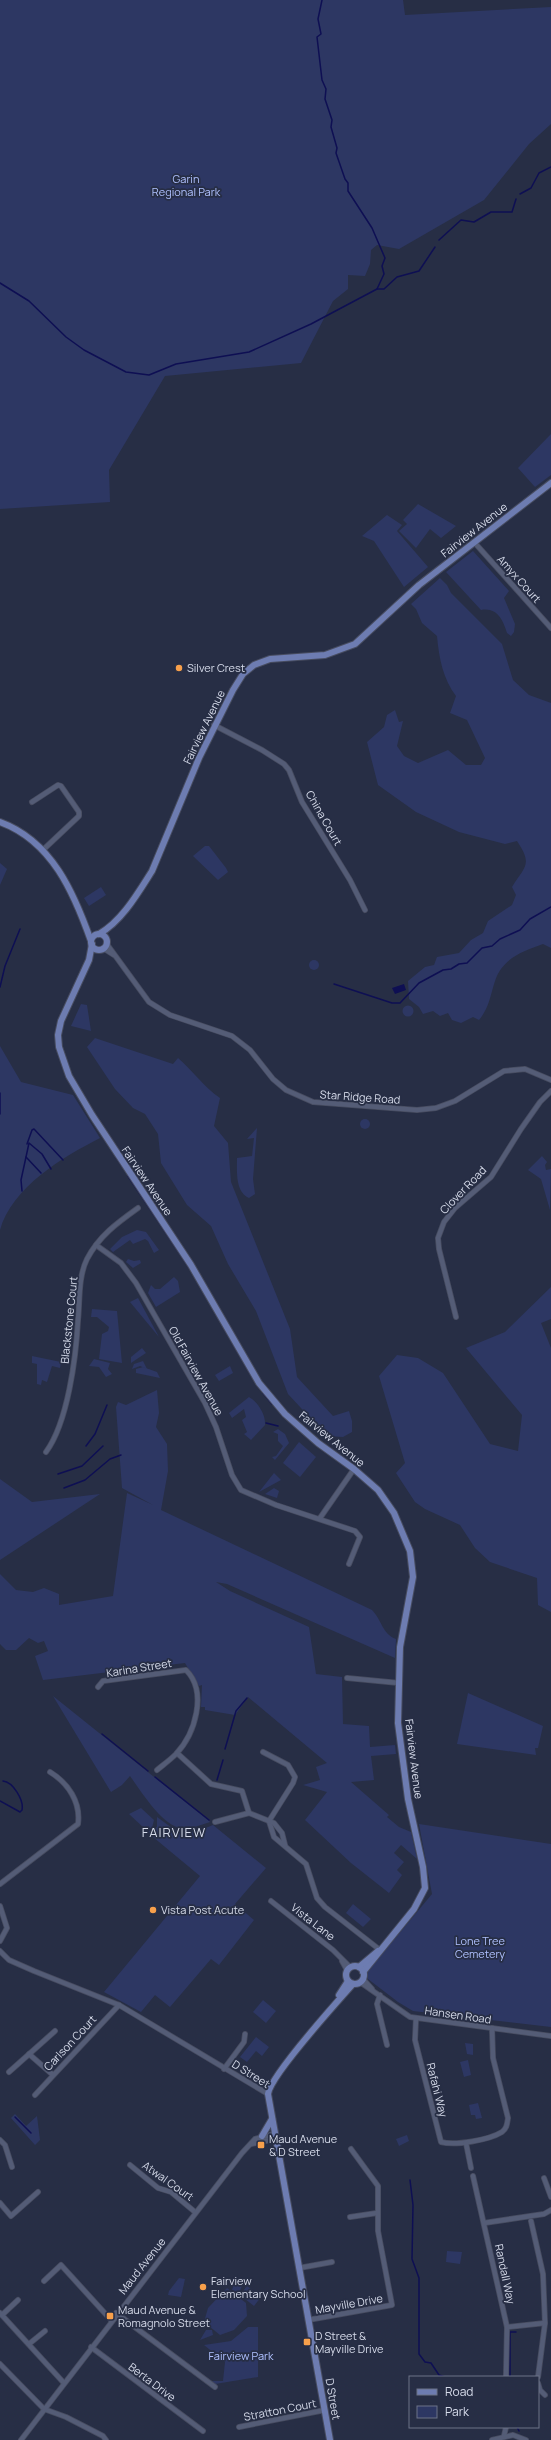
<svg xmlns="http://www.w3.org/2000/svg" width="551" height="2440" font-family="Manrope,sans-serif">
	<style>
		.green { fill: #2d3763 }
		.water { fill: #0e0f53 }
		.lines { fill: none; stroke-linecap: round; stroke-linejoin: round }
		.stream { stroke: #0e0f53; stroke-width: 1.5 }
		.minor-casing { stroke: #474c60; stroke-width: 6 }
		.major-casing { stroke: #474c60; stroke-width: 8 }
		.minor { stroke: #545c76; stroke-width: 4.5 }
		.major { stroke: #6d7cb1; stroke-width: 6 }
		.poi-dot { fill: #f8a04b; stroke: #272e45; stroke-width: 1.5 }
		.labels { text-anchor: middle; stroke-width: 3.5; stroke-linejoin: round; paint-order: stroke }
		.park-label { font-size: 11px; fill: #afc0fe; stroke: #272e45 }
		.street-label { font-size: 11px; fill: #d6dbea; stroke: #272e45 }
		.poi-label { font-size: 11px; fill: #d6dbea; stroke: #272e45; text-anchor: start }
		.quarter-label { font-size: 13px; letter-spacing: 1px; fill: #d6dbea; stroke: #272e45 }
	</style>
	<rect width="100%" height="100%" fill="#272e45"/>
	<g class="green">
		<path d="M0 0H403L405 15 551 7V124L529 144 484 200 399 249 377 245 371 250 370 264 365 276 348 275V289L333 301 301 363 165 376 109 470 110 502 0 509Z"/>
		<path d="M551 434V475L535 487 518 468Z"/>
		<path d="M418 504 456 526 441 538 430 529 416 548 399 531 407 524 403 520Z"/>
		<path d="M387 515 402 525 397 531 428 567 404 587 374 541 362 536Z"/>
		<path d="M473 551 509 591 504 598 515 624 514 632 511 636 507 633C503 620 497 607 481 610L446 572Z"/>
		<path d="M440 578 447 585 451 593 502 644 513 680 529 695 551 703V948L543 944C527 950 511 955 501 969 491 982 493 1004 479 1020L473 1017 461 1023 452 1020 448 1013 440 1016 433 1011 423 1014 419 1007 409 999 408 981 425 967 434 965 437 957 459 953 471 940 483 933 488 921 512 905 516 895 512 887C525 866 533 865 517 841L505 844 459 832 416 812 378 785 367 742 384 727 387 715 395 710 399 722 403 721 397 746 404 756 418 763 448 750 466 765H481L485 758 467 720 450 713 456 696C443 679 439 658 437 636L422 623 416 609 411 604Z"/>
		<path d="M205 846H209L226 868 228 872 218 880 193 856Z"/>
		<path d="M0 863 7 869 0 885Z"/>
		<path d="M101 887 106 895 89 906 84 898Z"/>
		<circle cx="314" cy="965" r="5"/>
		<path d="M81 1004 87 1005 91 1031 71 1026Z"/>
		<circle cx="408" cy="1011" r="5.5"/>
		<path d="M95 1038 173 1064 178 1058C193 1071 204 1087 220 1098L214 1126 228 1143 231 1182 290 1329 297 1377 333 1416 349 1411 352 1421V1432L343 1437 327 1436 288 1394 256 1311 228 1264 211 1226 187 1205 161 1163 158 1134 145 1114 133 1108 115 1089 87 1047Z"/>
		<path d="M0 1046 21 1082 73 1095 100 1138C63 1157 12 1187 0 1230Z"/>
		<circle cx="365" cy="1124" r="5"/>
		<path d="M257 1128 253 1179 255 1194 249 1198C235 1192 237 1171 237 1158L252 1156 254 1138 247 1139Z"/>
		<path d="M542 1156 547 1162 545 1165 546 1170 551 1169 550 1210 541 1179 528 1170Z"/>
		<path d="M137 1230 146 1232 159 1250 154 1253 148 1241 145 1239 133 1244 130 1240 113 1252 110 1249 122 1237Z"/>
		<path d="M128 1259 134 1261 140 1260 141 1263 133 1268 126 1262Z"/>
		<path d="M174 1277 178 1281 180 1292 156 1307 148 1293 151 1285 155 1289H160Z"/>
		<path d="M551 1287V1319L541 1323 551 1348V1612L538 1605 537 1578 490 1562 475 1548 460 1525 425 1509 415 1502 396 1473 405 1463 379 1376 397 1355 418 1358 443 1373 490 1444 518 1451 522 1415 466 1348 505 1332Z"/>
		<path d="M138 1298 159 1337 130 1302Z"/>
		<path d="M92 1309 117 1311 122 1363 99 1359 102 1334 108 1331 109 1327 97 1317H91Z"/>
		<path d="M142 1348 146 1353 131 1363V1357Z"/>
		<path d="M32 1356 61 1362 60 1368 52 1366 47 1382 42 1380 41 1385 37 1384V1364L32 1363Z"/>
		<path d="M94 1359 110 1363 108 1369 112 1374 106 1377 99 1367 89 1366Z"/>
		<path d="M143 1361 147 1369 140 1366 132 1369 134 1364Z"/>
		<path d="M230 1366 233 1373 219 1381 215 1375Z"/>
		<path d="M143 1367 157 1372 160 1378 136 1373V1369Z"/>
		<path d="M157 1390 159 1413 156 1427 167 1444 168 1471 161 1510 372 1610C382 1620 382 1634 396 1639L395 1658 227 1584 216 1582 230 1591 309 1627 316 1674 342 1677 343 1724 369 1726 370 1747 395 1745 396 1754 371 1756 374 1780 351 1782 389 1815 387 1817 399 1827 411 1832 417 1859 401 1845 394 1853 404 1862 397 1870 402 1875 389 1893 351 1863 305 1820 327 1792 303 1785 320 1780 316 1767 327 1763 248 1697 235 1715 205 1710V1707H201L202 1685 199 1686 185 1663 43 1680 35 1656 48 1651 44 1641 38 1643 29 1638 16 1650H6L0 1644V1574L16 1590 33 1592 44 1588 59 1594V1605L113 1596 127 1493 153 1505 122 1488 116 1407 118 1402 126 1405Z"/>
		<path d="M249 1397C258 1402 266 1415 265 1425L251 1440 244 1434 247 1432 242 1420 246 1417 244 1409 232 1418 229 1413Z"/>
		<path d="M278 1429 285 1434 289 1443 275 1460 272 1457 276 1456 283 1446 278 1441V1434L273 1432Z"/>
		<path d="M299 1442 316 1457 300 1477 283 1463Z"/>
		<path d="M274 1473 281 1480 259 1492Z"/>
		<path d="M0 1479 32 1502 100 1494 0 1560Z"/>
		<path d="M274 1488 279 1491 277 1498 265 1494Z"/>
		<path d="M468 1693 543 1726 538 1748H535L536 1755 457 1744Z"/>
		<path d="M53 1696 209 1821 210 1822C201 1825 192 1829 182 1828 163 1827 141 1791 130 1776L122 1785 111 1792Z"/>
		<path d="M141 1808 154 1820 152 1828 145 1829 129 1814Z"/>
		<path d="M157 1817 179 1833 198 1831 213 1825 266 1868 235 1904 254 1920 219 1965 211 1959 170 2007 155 1995 141 2012 104 1992 200 1876 147 1832 157 1827Z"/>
		<path d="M419 1824 551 1844V2027L413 2011 398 2002 368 1979 367 1972 432 1894Z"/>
		<path d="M353 1904 371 1919 363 1927 346 1913Z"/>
		<path d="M263 2000 276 2011 266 2023 253 2012Z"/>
		<path d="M256 2037 269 2047 262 2056 256 2051 247 2062 240 2057Z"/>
		<path d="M465 2043 473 2044V2055L467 2054Z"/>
		<path d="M468 2060 471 2075 464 2077 460 2062Z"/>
		<path d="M478 2103 482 2118 476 2119 475 2115H471L469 2105Z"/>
		<path d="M15 2114 26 2126 37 2116 40 2140 35 2145 11 2118Z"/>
		<path d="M407 2135 409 2141 399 2146 396 2139Z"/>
		<path d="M447 2251 462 2252 460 2264 446 2262Z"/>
		<path d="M179 2278 185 2279 181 2297 168 2295 169 2291Z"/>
		<path d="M236 2278 244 2281 239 2293 232 2290Z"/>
		<path d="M247 2286 261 2297 254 2306 240 2295Z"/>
		<path d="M227 2288 246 2303 247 2316 234 2330 220 2335 204 2322 208 2308Z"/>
		<path d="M248 2327H258V2377L215 2384 212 2381H223L225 2362 204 2345 231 2341Z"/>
		<path d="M206 2330H212L213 2335 200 2340Z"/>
	</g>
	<path class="water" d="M404 984 406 990 395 994 392 988Z"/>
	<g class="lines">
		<g class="stream">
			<path d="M322 0 318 19 321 34 317 37 322 80 326 89 325 99 332 120 331 127 337 148 336 153 345 179 348 183V191L372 228 385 258 382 266 384 274 377 289"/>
			<path d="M520 194 531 188 539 173 551 167"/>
			<path d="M439 240 461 220 474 222 491 212H512L516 199"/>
			<path d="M0 283 29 301 66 337 84 350 126 372 149 375 176 364 249 352 311 324 377 289H384L397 277 419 271 435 247"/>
			<path d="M334 984 392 1003H400L419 983 443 970 451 969 459 964 467 963 482 948 492 946 500 939 520 930 530 919 551 907"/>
			<path d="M0 987 5 966 20 929"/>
			<path d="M0 1093V1114"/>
			<path d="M27 1144 32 1130 34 1129 63 1160"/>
			<path d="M116 1157 122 1166"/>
			<path d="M41 1173 26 1157 29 1143 42 1154 51 1169"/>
			<path d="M128 1176 190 1269"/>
			<path d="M22 1191 21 1180 26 1157"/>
			<path d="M225 1330 252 1377"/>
			<path d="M263 1393 272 1404"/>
			<path d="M266 1423 278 1426"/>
			<path d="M86 1446 95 1434 107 1405"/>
			<path d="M58 1474 82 1466 103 1446"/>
			<path d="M64 1488 85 1480 110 1459 121 1455"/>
			<path d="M102 1734 148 1771"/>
			<path d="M225 1749 236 1711 247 1698"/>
			<path d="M155 1777 209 1820"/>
			<path d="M217 1780 223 1760"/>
			<path d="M0 1801 20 1812 22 1810C24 1800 13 1782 3 1781"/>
			<path d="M15 2117 31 2133"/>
			<path d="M410 2180 413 2205 412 2259 419 2278V2354L425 2362 431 2363 439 2375 445 2377"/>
			<path d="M510 2377V2332H516"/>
			<path d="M517 2427 519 2431"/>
		</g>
		<g class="minor-casing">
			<g id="minor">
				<path d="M474 542 551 628"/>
				<path d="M214 725 262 750 284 764 289 770 302 802 350 880 365 910"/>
				<path d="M32 802 58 785 61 786 79 812V816L44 849"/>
				<path d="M106 943 149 1002 170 1015 232 1036 250 1050 273 1079 286 1090 313 1102 417 1110 436 1108 455 1101 504 1071 525 1069 551 1080"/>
				<path d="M103 948 114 955"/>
				<path d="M96 1245 121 1263 136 1283 205 1403 216 1427 232 1475 241 1490 276 1505 355 1531 360 1537 349 1564"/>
				<path d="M456 1317 439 1249 438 1238 444 1222 455 1208 491 1177 521 1129 540 1102 551 1091"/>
				<path d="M46 1452C68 1422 76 1357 78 1320 80 1301 78 1277 87 1259 99 1236 117 1223 138 1208"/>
				<path d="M320 1518 354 1469"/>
				<path d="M347 1678 399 1683"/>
				<path d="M98 1687 103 1681 186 1670C208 1692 195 1734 176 1754 170 1760 163 1765 157 1770"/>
				<path d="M263 1752 288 1765 295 1777 293 1783 269 1821"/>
				<path d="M177 1753 211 1784 242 1791 249 1813"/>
				<path d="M269 1821 274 1837 306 1864 317 1898 325 1907 380 1950"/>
				<path d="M215 1822 249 1813 274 1823 282 1833 285 1845"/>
				<path d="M0 1884 78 1824C81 1802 68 1783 50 1772"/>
				<path d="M271 1901 333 1950 350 1967"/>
				<path d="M0 1906 7 1928 0 1941"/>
				<path d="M0 1951 9 1960 34 1971 119 2005 268 2094"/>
				<path d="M342 1961 347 1970"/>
				<path d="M363 1979 372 1989"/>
				<path d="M360 1982 410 2017 551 2036"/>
				<path d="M380 1995 377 2004 387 2045"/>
				<path d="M416 2018 415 2040 441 2142C455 2146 489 2140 502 2132 507 2128 507 2124 508 2118L493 2058 492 2028"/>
				<path d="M29 2054 53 2075"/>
				<path d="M224 2069 244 2042 245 2034"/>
				<path d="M9 2072 55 2031"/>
				<path d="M35 2095 119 2005"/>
				<path d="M0 2140 5 2145 12 2167"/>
				<path d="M466 2143 471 2168"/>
				<path d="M251 2144 270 2140 274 2134"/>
				<path d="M130 2165 158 2188 171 2192 195 2212"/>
				<path d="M473 2176 507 2327 506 2377"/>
				<path d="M544 2178 551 2197"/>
				<path d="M0 2203 11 2216 38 2192"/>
				<path d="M350 2217 377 2213"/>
				<path d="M531 2221 543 2274 545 2323 538 2377"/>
				<path d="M484 2223 544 2214 551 2210"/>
				<path d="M299 2268 332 2262"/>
				<path d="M44 2281 61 2265 111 2320"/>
				<path d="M0 2313 63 2382"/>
				<path d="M116 2313 215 2387"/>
				<path d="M2 2315 18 2300"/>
				<path d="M308 2320 392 2305 378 2231V2186L351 2149"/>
				<path d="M507 2327 545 2323"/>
				<path d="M29 2344 45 2331"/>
				<path d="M91 2347 203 2431"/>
				<path d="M0 2364 44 2409 66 2417 103 2436 106 2440"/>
				<path d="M538 2383 540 2390 545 2395"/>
				<path d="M239 2427 325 2410"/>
				<path d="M504 2436 506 2427"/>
				<path d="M21 2440 242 2153 255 2139 274 2134"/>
				<path d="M492 2440 513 2435 526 2440"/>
			</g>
		</g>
		<g class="major-casing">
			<g id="major">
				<path d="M0 822C52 841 74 893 91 941"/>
				<path d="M99 934C122 921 138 893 152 871L199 758 233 690 243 674 254 665 270 659 325 655 355 644 419 585 551 483"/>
				<circle cx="99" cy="942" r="8"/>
				<path d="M92 944 89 960 61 1021 58 1035 59 1047 69 1076 92 1115 191 1265 259 1383 285 1414 318 1443 354 1469 378 1490 394 1513 410 1551 413 1577 400 1647 398 1723 408 1799 423 1867 425 1888 414 1909 363 1972"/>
				<circle cx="355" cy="1975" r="9"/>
				<path d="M359 1967 378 1951"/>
				<path d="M339 1995 348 1981"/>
				<path d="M262 2136 272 2119"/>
				<path d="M330 2440 268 2094C270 2076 337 2002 353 1984"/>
			</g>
		</g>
		<use href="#minor" class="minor"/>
		<use href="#major" class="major"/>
	</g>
	<g class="poi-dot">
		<circle cx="179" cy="668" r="4"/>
		<circle cx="153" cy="1910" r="4"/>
		<rect x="257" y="2141" width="8" height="8" rx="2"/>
		<circle cx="203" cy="2287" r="4"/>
		<rect x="106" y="2312" width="8" height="8" rx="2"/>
		<rect x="303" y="2338" width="8" height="8" rx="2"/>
	</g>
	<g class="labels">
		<g class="park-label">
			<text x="186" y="183">Garin<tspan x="186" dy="13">Regional Park</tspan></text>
			<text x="480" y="1945">Lone Tree<tspan x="480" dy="13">Cemetery</tspan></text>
			<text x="241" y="2360">Fairview Park</text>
		</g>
		<g class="street-label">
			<text transform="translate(474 530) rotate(-38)" y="4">Fairview Avenue</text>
			<text transform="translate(519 579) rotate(48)" y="4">Amyx Court</text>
			<text transform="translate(204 727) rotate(-64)" y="4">Fairview Avenue</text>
			<text transform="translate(324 818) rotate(60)" y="4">China Court</text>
			<text transform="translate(360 1097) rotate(4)" y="4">Star Ridge Road</text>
			<text transform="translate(147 1181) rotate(56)" y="4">Fairview Avenue</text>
			<text transform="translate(463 1190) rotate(-46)" y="4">Clover Road</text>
			<text transform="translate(69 1320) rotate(-84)" y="4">Blackstone Court</text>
			<text transform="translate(196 1371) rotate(61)" y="4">Old Fairview Avenue</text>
			<text transform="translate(332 1439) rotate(39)" y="4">Fairview Avenue</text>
			<text transform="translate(139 1668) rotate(-9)" y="4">Karina Street</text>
			<text transform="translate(414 1759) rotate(83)" y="4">Fairview Avenue</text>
			<text transform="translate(313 1922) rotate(38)" y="4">Vista Lane</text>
			<text transform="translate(458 2015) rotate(8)" y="4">Hansen Road</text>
			<text transform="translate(70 2043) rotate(-47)" y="4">Carlson Court</text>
			<text transform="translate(251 2074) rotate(32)" y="4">D Street</text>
			<text transform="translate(437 2090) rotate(76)" y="4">Rafahi Way</text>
			<text transform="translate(168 2181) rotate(35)" y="4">Atwal Court</text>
			<text transform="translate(142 2266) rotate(-52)" y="4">Maud Avenue</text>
			<text transform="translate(505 2274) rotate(78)" y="4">Randall Way</text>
			<text transform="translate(349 2304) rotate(-10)" y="4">Mayville Drive</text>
			<text transform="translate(152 2382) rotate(37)" y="4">Berta Drive</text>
			<text transform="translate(333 2399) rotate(80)" y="4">D Street</text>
			<text transform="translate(280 2410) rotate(-11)" y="4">Stratton Court</text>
		</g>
		<g class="poi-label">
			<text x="187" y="672">Silver Crest</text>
			<text x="161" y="1914">Vista Post Acute</text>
			<text x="269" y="2143">Maud Avenue<tspan x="269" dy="13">&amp; D Street</tspan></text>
			<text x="211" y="2285">Fairview<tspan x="211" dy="13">Elementary School</tspan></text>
			<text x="118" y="2314">Maud Avenue &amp;<tspan x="118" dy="13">Romagnolo Street</tspan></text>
			<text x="315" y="2340">D Street &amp;<tspan x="315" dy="13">Mayville Drive</tspan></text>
		</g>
		<g class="quarter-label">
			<text x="174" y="1837">FAIRVIEW</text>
		</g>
	</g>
	<rect x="409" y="2376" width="130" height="52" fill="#272e45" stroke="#6d7387"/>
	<rect x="417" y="2389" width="20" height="6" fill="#6d7cb1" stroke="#6d7387"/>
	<text x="445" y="2396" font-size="12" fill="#d6dbea">Road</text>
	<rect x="417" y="2406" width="20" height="12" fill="#2d3763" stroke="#6d7387"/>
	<text x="445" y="2416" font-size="12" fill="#d6dbea">Park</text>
</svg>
